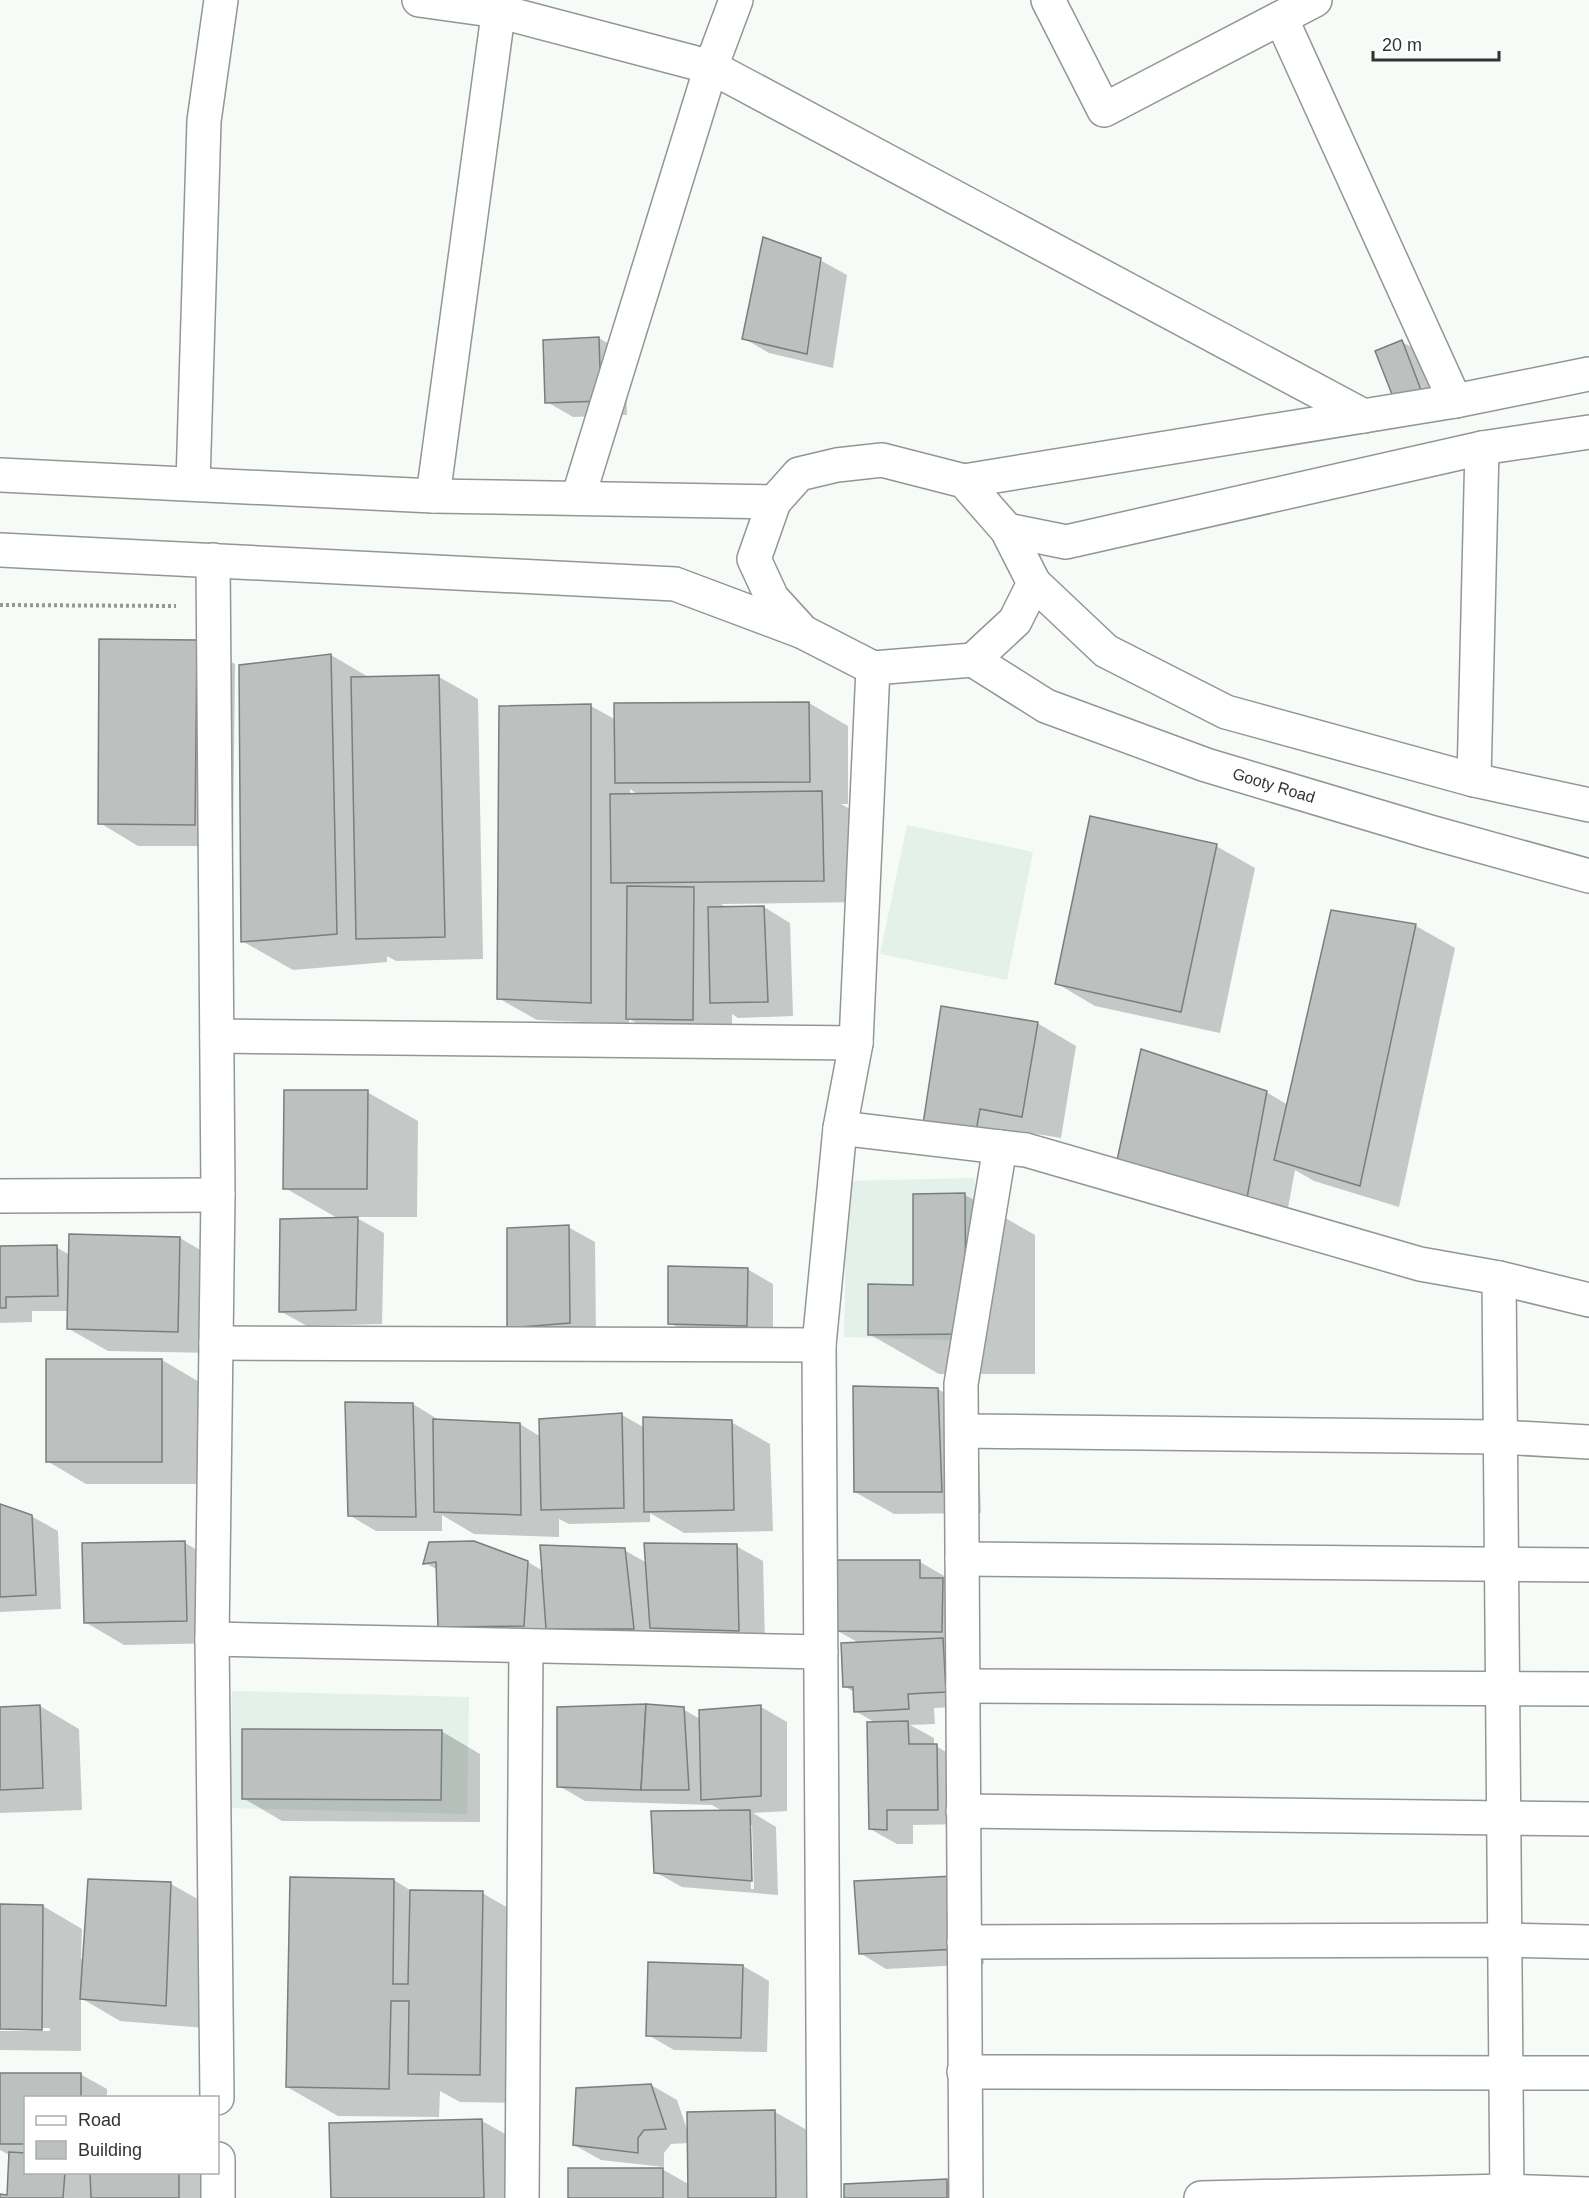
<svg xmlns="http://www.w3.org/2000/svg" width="1589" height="2198" font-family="Helvetica,sans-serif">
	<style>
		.built { fill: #e4f0ea }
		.shadow { fill: #0003; fill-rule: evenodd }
		.building { fill: #bcc1bf; stroke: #7a7e7c; stroke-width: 1.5 }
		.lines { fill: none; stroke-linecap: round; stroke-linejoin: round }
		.street-casing { stroke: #929794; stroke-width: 36 }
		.secondary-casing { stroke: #929794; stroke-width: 36 }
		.primary-casing { stroke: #929794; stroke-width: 36 }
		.path { stroke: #969997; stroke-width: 4; stroke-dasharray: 3 3; stroke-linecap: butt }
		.street { stroke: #fff; stroke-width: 33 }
		.secondary { stroke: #fff; stroke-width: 33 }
		.primary { stroke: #fff; stroke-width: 33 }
		.labels { text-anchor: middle; stroke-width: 5; stroke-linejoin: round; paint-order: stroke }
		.street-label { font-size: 16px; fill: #313332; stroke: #fff }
	</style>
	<rect width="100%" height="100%" fill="#f6fbf8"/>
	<g class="built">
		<path d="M907 825 1033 852 1007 980 880 954Z"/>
		<path d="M975 1178 981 1341 844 1337 847 1181Z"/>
		<path d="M232 1691 469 1697 467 1814 230 1808Z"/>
	</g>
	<g class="shadow">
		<path d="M820 260 847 275 833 368 769 353 743 338Z"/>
		<path d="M599 338 625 354 627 415 573 417 547 402Z"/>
		<path d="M1402 342 1415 349 1433 397 1409 408Z"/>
		<path d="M196 642 235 664 233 846H138L100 823Z"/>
		<path d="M331 655 370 678 439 677 478 699 483 959 396 961 387 956V962L293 970 242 941Z"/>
		<path d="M809 703 848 726V804H841L861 815 862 902 721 904 728 908 764 907 790 923 793 1016 738 1018 732 1014V1041L667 1040 629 1019V1024L537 1020 498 998 591 706 616 720ZM630 789 640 796H630Z"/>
		<path d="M1216 846 1255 868 1220 1033 1095 1006 1056 983Z"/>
		<path d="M1332 911 1416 926 1455 948 1399 1207 1314 1181 1295 1170 1283 1235 1154 1201 1266 1092 1288 1105Z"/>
		<path d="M1037 1023 1076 1046 1061 1138 1019 1131 1015 1154 924 1123Z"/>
		<path d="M367 1092 418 1121 417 1217H355L384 1233 382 1324 307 1326 280 1311 339 1219 285 1188Z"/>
		<path d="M965 1195 1035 1235V1374H939L869 1334 914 1286Z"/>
		<path d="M568 1227 595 1242 596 1338 509 1327Z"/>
		<path d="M180 1238 219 1261 217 1353 108 1351 69 1329V1311H32V1322L0 1323V1248L56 1247 70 1255Z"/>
		<path d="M747 1269 773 1284V1340L696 1338 670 1323Z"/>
		<path d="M162 1360 201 1383V1484H86L47 1461Z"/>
		<path d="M938 1389 977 1412 981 1513 894 1514 855 1492Z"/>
		<path d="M413 1404 439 1420 520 1424 541 1437V1421L622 1415 645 1428 731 1422 770 1444 773 1531 684 1533 650 1513V1522L569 1524 559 1519V1537L474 1534 442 1515V1531H376L349 1515Z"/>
		<path d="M0 1506 31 1516 58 1531 61 1609 0 1612Z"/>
		<path d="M185 1543 224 1565 225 1643 124 1645 85 1622Z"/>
		<path d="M430 1543 528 1562 543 1571 624 1550 647 1563 736 1546 763 1561 765 1646 678 1642 658 1631 660 1644 573 1643 550 1630V1640L466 1641 440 1626 438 1570 425 1563Z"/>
		<path d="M920 1562 946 1577 971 1706 934 1708 935 1724 910 1725 934 1738V1745L962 1761 964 1824 913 1825V1844H897L870 1829 876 1723 855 1711 854 1692 844 1686 859 1643 836 1630Z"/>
		<path d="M40 1706 79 1729 82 1810 0 1813V1708Z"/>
		<path d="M761 1707 787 1722V1811L753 1813 776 1827 778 1895 682 1887 655 1872 724 1812 712 1805 585 1801 559 1786 683 1709 700 1719ZM749 1825H752L754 1889H751Z"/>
		<path d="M441 1731 480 1754V1822L282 1821 243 1798Z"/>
		<path d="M394 1880 413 1892 482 1893 533 1922 530 2103 460 2102 440 2091 439 2117 338 2116 287 2087Z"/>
		<path d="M171 1884 210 1906 205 2028 120 2021 81 1998V2051L0 2050V2031H50V2028H0V1906H43L82 1929 81 1959H84Z"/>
		<path d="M980 1892 984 1964 886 1969 860 1953Z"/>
		<path d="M743 1966 769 1981 767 2052 674 2050 648 2035Z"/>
		<path d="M80 2074 107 2089V2098H26V2172H217V2198H0V2196H9L11 2156 0 2150V2075Z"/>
		<path d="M651 2085 677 2100 688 2132 775 2112 814 2134V2198H569L662 2169 690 2185 689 2143 671 2144 664 2153V2167L601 2160 574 2145Z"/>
		<path d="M482 2121 521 2143 522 2198H333L331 2125Z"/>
		<path d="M946 2181 976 2198H846Z"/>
	</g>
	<g class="building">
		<path d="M763 237 821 258 807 354 742 339Z"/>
		<path d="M599 337 601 401 545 403 543 340Z"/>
		<path d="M1402 340 1421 390 1395 402 1375 351Z"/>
		<path d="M99 639 197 640 195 825 98 824Z"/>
		<path d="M331 654 337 934 241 942 239 665Z"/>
		<path d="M439 675 445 937 356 939 351 677Z"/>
		<path d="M809 702 810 782 615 783 614 703Z"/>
		<path d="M591 704V1003L497 999 499 706Z"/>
		<path d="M822 791 824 881 611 883 610 794Z"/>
		<path d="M1090 816 1217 844 1181 1012 1055 984Z"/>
		<path d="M627 886 694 887 693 1020 626 1019Z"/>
		<path d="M764 906 768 1002 710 1003 708 907Z"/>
		<path d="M1331 910 1416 924 1360 1186 1274 1160Z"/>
		<path d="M941 1006 1038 1022 1022 1117 980 1109 976 1132 923 1124Z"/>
		<path d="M1141 1049 1267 1091 1244 1214 1113 1179Z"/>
		<path d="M284 1090H368L367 1189H283Z"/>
		<path d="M965 1193 966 1334 868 1335V1284L913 1285V1194Z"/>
		<path d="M358 1217 356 1310 279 1312 280 1219Z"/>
		<path d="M569 1225 570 1323 507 1328V1228Z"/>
		<path d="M69 1234 180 1237 178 1332 67 1329Z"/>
		<path d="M57 1245 58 1296 6 1297V1308H0V1246Z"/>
		<path d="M668 1266 748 1268 747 1326 668 1324Z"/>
		<rect x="46" y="1359" width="116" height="103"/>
		<path d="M853 1386 938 1388 942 1492H854Z"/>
		<path d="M345 1402 413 1403 416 1517 348 1516Z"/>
		<path d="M622 1413 624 1508 541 1510 539 1419Z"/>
		<path d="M643 1417 732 1420 734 1510 644 1512Z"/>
		<path d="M433 1419 520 1423 521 1515 434 1512Z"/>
		<path d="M0 1504 32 1515 36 1595 0 1597Z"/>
		<path d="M185 1541 187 1621 84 1623 82 1543Z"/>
		<path d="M474 1541 528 1561 524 1626 438 1627 436 1562 423 1564 429 1542Z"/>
		<path d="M644 1543 737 1544 739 1631 650 1628Z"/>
		<path d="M540 1545 625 1548 634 1629H546Z"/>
		<path d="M835 1560H920V1578H943L942 1632 834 1631Z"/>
		<path d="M943 1638 946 1692 908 1694 909 1709 854 1712 853 1687H843L841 1643Z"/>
		<path d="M646 1704 641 1790 557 1787V1707Z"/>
		<path d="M646 1704 684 1707 689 1790H641Z"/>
		<path d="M40 1705 43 1788 0 1790V1707Z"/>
		<path d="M761 1705V1796L701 1800 699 1710Z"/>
		<path d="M908 1721 909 1744H937L938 1810H887V1830L869 1829 867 1722Z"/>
		<path d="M242 1729 442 1730 441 1800 242 1799Z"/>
		<path d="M750 1810 752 1881 654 1873 651 1811Z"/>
		<path d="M954 1876 958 1949 859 1954 854 1881Z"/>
		<path d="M290 1877 394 1879 393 1984H408L410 1890 483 1891 480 2075 408 2074 409 2001H391L389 2089 286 2087Z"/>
		<path d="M88 1879 171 1882 166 2006 80 1999Z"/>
		<path d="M0 1904 43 1905 42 2030 0 2029Z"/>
		<path d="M648 1962 743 1965 741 2038 646 2036Z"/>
		<path d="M0 2073H81V2098H26V2144H0Z"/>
		<path d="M651 2084 666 2129 644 2130 638 2138V2153L573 2145 576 2088Z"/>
		<path d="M775 2110 776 2198H688L687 2112Z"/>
		<path d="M482 2119 484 2198H331L329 2123Z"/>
		<path d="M9 2152 26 2153V2172H65L63 2198H0V2194L7 2195Z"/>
		<rect x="568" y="2168" width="95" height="30"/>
		<path d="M90 2172H179V2198H91Z"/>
		<path d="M947 2179V2198H844V2184Z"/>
	</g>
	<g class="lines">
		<g class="street-casing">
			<g id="street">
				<path d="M419 0 498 11 711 67 1364 416"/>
				<path d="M1048 0 1104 110 1315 0"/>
				<path d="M1281 18 1455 401"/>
				<path d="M193 483 204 121 221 0"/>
				<path d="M433 496 500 0"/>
				<path d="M578 498 711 67 736 0"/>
				<path d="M1474 780 1482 448"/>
				<path d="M217 1036 856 1043"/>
				<path d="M840 1128 1026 1150 1420 1264 1499 1278 1589 1300"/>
				<path d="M0 1196 218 1195"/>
				<path d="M1499 1278 1507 2198"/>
				<path d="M216 1343 819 1345"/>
				<path d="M962 1431 1500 1437 1589 1442"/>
				<path d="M962 1559 1589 1565"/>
				<path d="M212 1639 821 1652"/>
				<path d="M963 1686 1589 1689"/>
				<path d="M963 1811 1589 1819"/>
				<path d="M964 1942 1504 1940 1589 1942"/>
				<path d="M964 2072 1589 2073"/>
				<path d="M522 2198 526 1646"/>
				<path d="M966 2198 961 1384 1000 1147"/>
				<path d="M1201 2198 1506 2191 1589 2194"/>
			</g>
		</g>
		<g class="secondary-casing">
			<g id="secondary">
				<path d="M213 560 218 1195 212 1639 217 2098"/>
				<path d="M218 2159V2198"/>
				<path d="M824 2198 819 1345 840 1128 856 1043 873 668"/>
			</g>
		</g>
		<g class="primary-casing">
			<g id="primary">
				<path d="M882 460 964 481 1007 530 1034 583 1015 621 973 660 873 668 803 632 772 598 754 559 774 502 799 474 837 465Z"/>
				<path d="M0 475 433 496 774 502"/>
				<path d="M964 481 1455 401 1589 374"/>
				<path d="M1007 530 1066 542 1482 448 1589 432"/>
				<path d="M0 550 675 584 803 632"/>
				<path d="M1034 583 1106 651 1226 712 1474 780 1589 805"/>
				<path d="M973 660 1046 706 1206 765 1430 832 1589 876"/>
			</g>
		</g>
		<path class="path" d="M0 605 176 606"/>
		<use href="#street" class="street"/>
		<use href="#secondary" class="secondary"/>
		<use href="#primary" class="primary"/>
	</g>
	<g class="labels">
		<g class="street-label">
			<text transform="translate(1274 785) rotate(17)" y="6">Gooty Road</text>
		</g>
	</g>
	<rect x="24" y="2096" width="195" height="78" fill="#ffffff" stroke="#adadad" stroke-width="1.5"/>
	<rect x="36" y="2116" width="30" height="9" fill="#ffffff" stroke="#adadad" stroke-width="1.5"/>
	<text x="78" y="2126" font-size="18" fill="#313332">Road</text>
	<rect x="36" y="2141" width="30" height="18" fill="#bcc1bf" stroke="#adadad" stroke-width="1.5"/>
	<text x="78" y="2156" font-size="18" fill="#313332">Building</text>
	<path d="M1373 51v9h126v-9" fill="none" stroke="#313332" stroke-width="3"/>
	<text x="1382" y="51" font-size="18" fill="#313332" stroke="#ffffff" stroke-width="4.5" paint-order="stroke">20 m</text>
</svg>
